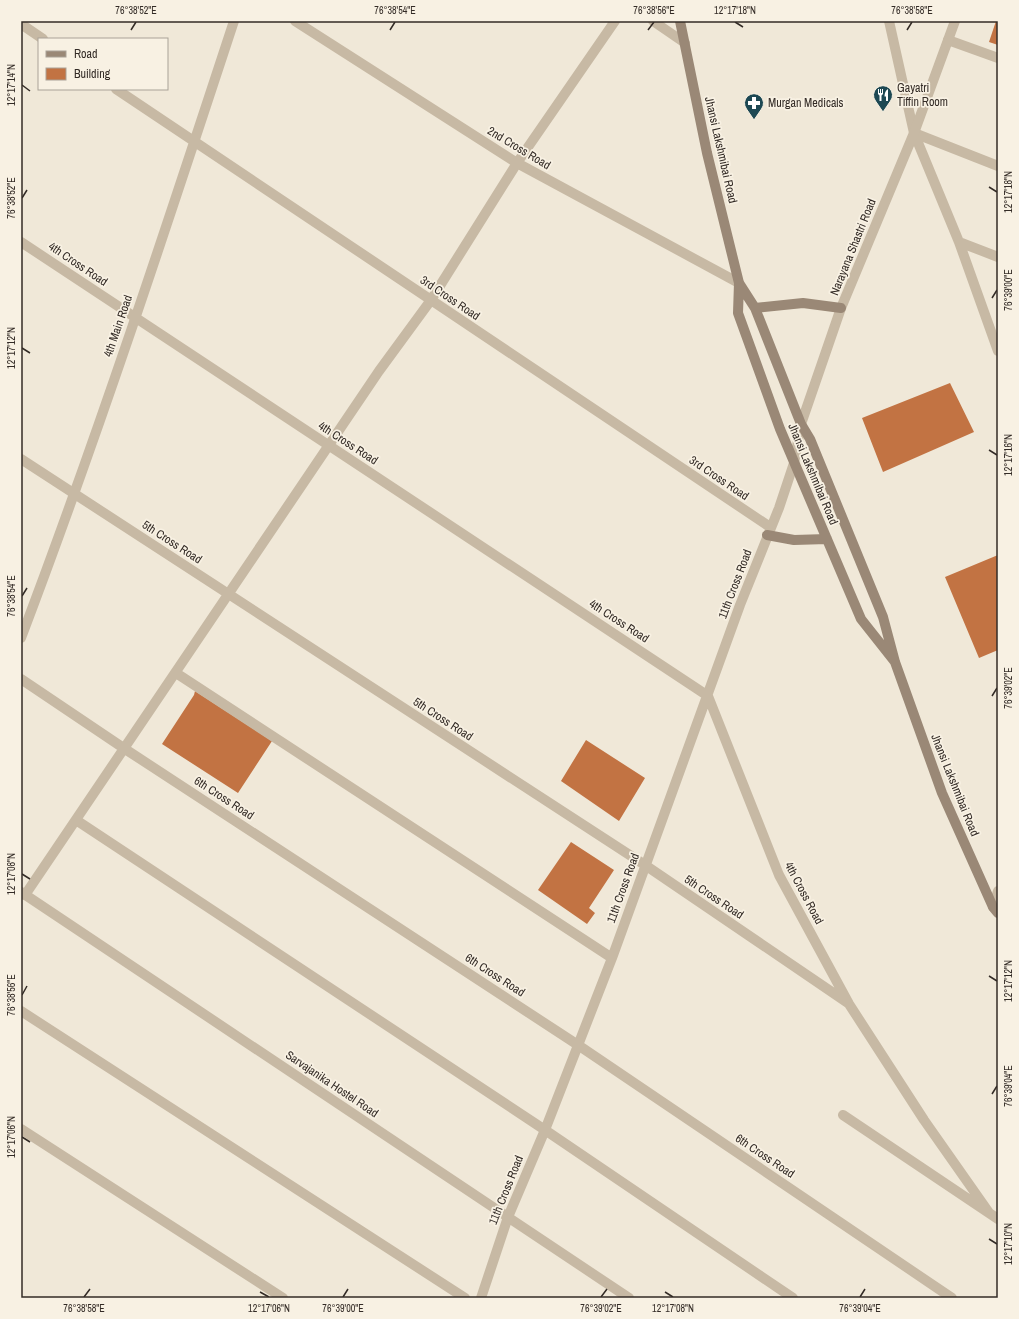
<svg xmlns="http://www.w3.org/2000/svg" width="1019" height="1319" font-family="'Archivo Narrow',sans-serif">
	<style>
		.building { fill: #c27343 }
		.lines { fill: none; stroke-linecap: round; stroke-linejoin: round }
		.minor { stroke: #c7b9a4; stroke-width: 10 }
		.tertiary { stroke: #c7b9a4; stroke-width: 10 }
		.secondary { stroke: #9a8876; stroke-width: 10 }
		.ticks { fill: none; stroke: #332b26; stroke-width: 1.5 }
		.labels { text-anchor: middle; dominant-baseline: central; stroke-width: 3.5; stroke-linejoin: round; paint-order: stroke }
		.poi-label { font-size: 12px; fill: #332b26; stroke: #f8f1e3; text-anchor: start }
		.street-label { font-size: 12px; fill: #332b26; stroke: #f8f1e3 }
		.neatline { fill: none; stroke: #332b26; stroke-width: 1.5 }
		.ticks-label { font-size: 10px; text-anchor: middle; fill: #332b26 }
	</style>
	<rect width="100%" height="100%" fill="#f0e8d8"/>
	<path class="building" d="M996 21H998V45L989 42Z
		M950 383 974 432 883 472 862 418Z
		M998 555V650L979 658 945 577Z
		M195 691 272 741 238 793 162 744 194 695Z
		M586 740 645 778 619 821 561 781Z
		M571 842 614 870 589 908 595 913 587 924 538 890Z"/>
	<g class="lines">
		<path class="minor" d="M295 21 517 163 739 283
			M653 21 685 43
			M889 21 914 133 959 242 998 351
			M21 24 43 39
			M948 40 998 58
			M116 89 770 527
			M914 133 998 166
			M21 242 708 696 779 875 849 1004 924 1120 990 1214
			M959 242 998 257
			M21 459 645 865 848 1003
			M21 638C98 435 166 228 234 21
			M176 673 612 958
			M21 679 125 749 578 1045 952 1298
			M76 820 545 1130 793 1298
			M21 892 629 1298
			M25 895 379 371 431 300 517 163 615 21
			M993 907 998 891
			M21 1011 465 1298
			M843 1115 998 1219
			M21 1129 283 1298
			M481 1298 508 1217 545 1130 612 958 740 605 779 508 794 463"/>
		<path class="tertiary" d="M794 463 801 424 841 308 914 133 955 21"/>
		<path class="secondary" d="M680 21 707 153 739 283 738 313 780 429 861 619 895 662
			M739 283 755 308 801 424 810 439 883 617 895 662 942 793 993 907 998 913
			M755 308 803 303 841 308
			M767 535 794 540 827 539"/>
	</g>
	<path class="ticks" d="M735 22 743 27M131 30 136 22M390 30 395 22M648 30 654 22M907 30 912 22M22 85 30 91M989 187 997 192M22 198 27 190M992 298 997 290M22 348 30 353M989 450 997 455M22 596 27 588M992 696 997 688M22 874 30 879M989 976 997 981M22 995 27 986M992 1094 997 1086M22 1137 30 1142M989 1239 997 1244M260 1292 269 1297M665 1292 673 1297M84 1297 90 1289M343 1297 348 1289M601 1297 607 1289M860 1297 865 1289"/>
	<defs>
		<g id="restaurant-pin" transform="scale(1)"><path d="M0 17L-7.5 6A9.5 9.5 0 1 1 7.5 6Z" fill="#1d4853" stroke="#f8f1e3"/><path d="M-5-6h1v4h1v-4h1v4h1v-4h1v5L-1.5 .5V6h-2V.5L-5-1ZM5-6V6H3V1.5H1.5Q1.5-4 5-6Z" fill="#fff"/></g>
		<g id="pharmacy-pin" transform="scale(1)"><path d="M0 17L-7.5 6A9.5 9.5 0 1 1 7.5 6Z" fill="#1d4853" stroke="#f8f1e3"/><path d="M-2-6h4v4h4v4h-4v4h-4v-4h-4v-4h4Z" fill="#fff"/></g>
	</defs>
	<g fill-rule="evenodd">
		<use href="#restaurant-pin" x="883" y="95"/>
		<use href="#pharmacy-pin" x="754" y="103"/>
	</g>
	<g class="labels">
		<g class="poi-label">
			<text x="897" y="88">Gayatri<tspan x="897" dy="14">Tiffin Room</tspan></text>
			<text x="768" y="103">Murgan Medicals</text>
		</g>
		<g class="street-label">
			<text transform="translate(519 148) rotate(31)">2nd Cross Road</text>
			<text transform="translate(721 150) rotate(77)">Jhansi Lakshmibai Road</text>
			<text transform="translate(853 247) rotate(-68)">Narayana Shastri Road</text>
			<text transform="translate(78 264) rotate(34)">4th Cross Road</text>
			<text transform="translate(450 298) rotate(34)">3rd Cross Road</text>
			<text transform="translate(118 326) rotate(-71)">4th Main Road</text>
			<text transform="translate(348 443) rotate(33)">4th Cross Road</text>
			<text transform="translate(813 474) rotate(67)">Jhansi Lakshmibai Road</text>
			<text transform="translate(719 478) rotate(34)">3rd Cross Road</text>
			<text transform="translate(172 542) rotate(33)">5th Cross Road</text>
			<text transform="translate(735 584) rotate(-69)">11th Cross Road</text>
			<text transform="translate(619 621) rotate(33)">4th Cross Road</text>
			<text transform="translate(443 719) rotate(33)">5th Cross Road</text>
			<text transform="translate(955 785) rotate(68)">Jhansi Lakshmibai Road</text>
			<text transform="translate(224 798) rotate(33)">6th Cross Road</text>
			<text transform="translate(623 888) rotate(-70)">11th Cross Road</text>
			<text transform="translate(804 893) rotate(62)">4th Cross Road</text>
			<text transform="translate(714 897) rotate(34)">5th Cross Road</text>
			<text transform="translate(495 975) rotate(33)">6th Cross Road</text>
			<text transform="translate(332 1084) rotate(34)">Sarvajanika Hostel Road</text>
			<text transform="translate(765 1156) rotate(34)">6th Cross Road</text>
			<text transform="translate(506 1190) rotate(-68)">11th Cross Road</text>
		</g>
	</g>
	<rect width="1019" height="1319" fill="none" stroke="#f8f1e3" stroke-width="44"/>
	<rect x="38" y="38" width="130" height="52" fill="#f8f1e3" stroke="#a9a297"/>
	<rect x="46" y="51" width="20" height="6" fill="#9a8876" stroke="#a9a297"/>
	<text x="74" y="58" font-size="12" fill="#332b26">Road</text>
	<rect x="46" y="68" width="20" height="12" fill="#c27343" stroke="#a9a297"/>
	<text x="74" y="78" font-size="12" fill="#332b26">Building</text>
	<rect x="22" y="22" width="975" height="1275" class="neatline"/>
	<g class="ticks-label">
		<text x="136" y="14">76°38'52"E</text>
		<text x="395" y="14">76°38'54"E</text>
		<text x="654" y="14">76°38'56"E</text>
		<text x="735" y="14">12°17'18"N</text>
		<text x="912" y="14">76°38'58"E</text>
		<text transform="translate(11 85) rotate(-90)" y="4">12°17'14"N</text>
		<text transform="translate(1008 192) rotate(-90)" y="4">12°17'18"N</text>
		<text transform="translate(11 198) rotate(-90)" y="4">76°38'52"E</text>
		<text transform="translate(1008 290) rotate(-90)" y="4">76°39'00"E</text>
		<text transform="translate(11 348) rotate(-90)" y="4">12°17'12"N</text>
		<text transform="translate(1008 455) rotate(-90)" y="4">12°17'16"N</text>
		<text transform="translate(11 596) rotate(-90)" y="4">76°38'54"E</text>
		<text transform="translate(1008 688) rotate(-90)" y="4">76°39'02"E</text>
		<text transform="translate(11 874) rotate(-90)" y="4">12°17'08"N</text>
		<text transform="translate(1008 981) rotate(-90)" y="4">12°17'12"N</text>
		<text transform="translate(11 995) rotate(-90)" y="4">76°38'56"E</text>
		<text transform="translate(1008 1086) rotate(-90)" y="4">76°39'04"E</text>
		<text transform="translate(11 1137) rotate(-90)" y="4">12°17'06"N</text>
		<text transform="translate(1008 1244) rotate(-90)" y="4">12°17'10"N</text>
		<text x="84" y="1312">76°38'58"E</text>
		<text x="269" y="1312">12°17'06"N</text>
		<text x="343" y="1312">76°39'00"E</text>
		<text x="601" y="1312">76°39'02"E</text>
		<text x="673" y="1312">12°17'08"N</text>
		<text x="860" y="1312">76°39'04"E</text>
	</g>
</svg>
